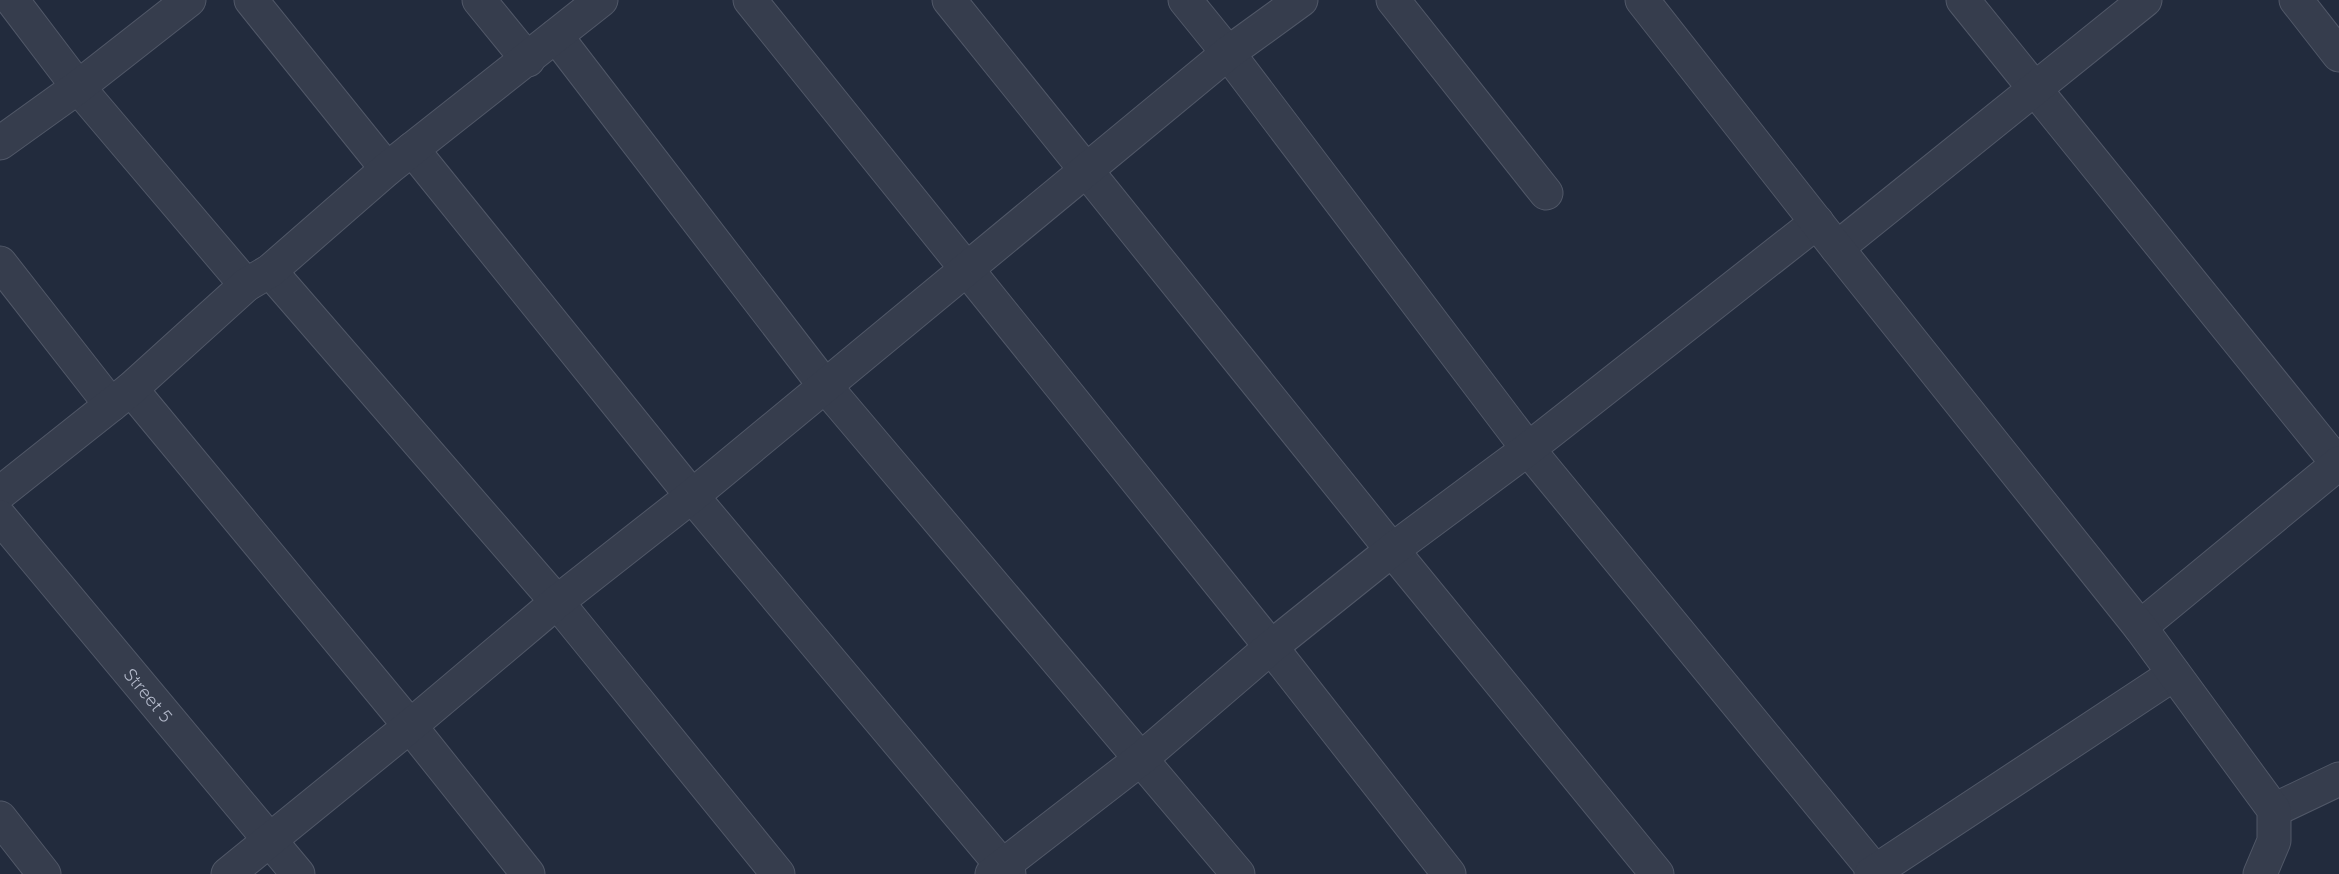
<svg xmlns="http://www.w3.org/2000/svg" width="2339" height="874" font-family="Quicksand,sans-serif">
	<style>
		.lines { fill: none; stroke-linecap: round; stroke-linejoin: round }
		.minor-casing { stroke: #515868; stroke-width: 35 }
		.tertiary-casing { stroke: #515868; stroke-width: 35 }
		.minor { stroke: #363d4d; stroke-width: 33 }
		.tertiary { stroke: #363d4d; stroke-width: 33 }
		.labels { text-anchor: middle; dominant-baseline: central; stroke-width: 4.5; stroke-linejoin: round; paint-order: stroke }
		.street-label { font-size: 18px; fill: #b2b8c9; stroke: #1b2232 }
	</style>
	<rect width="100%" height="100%" fill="#222b3d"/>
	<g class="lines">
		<g class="minor-casing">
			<g id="minor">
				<path d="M12 0 78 87 246 285"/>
				<path d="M251 0 387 169"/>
				<path d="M479 0 528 60"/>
				<path d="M750 0 1271 647 1449 874"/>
				<path d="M949 0 1392 550 1657 874"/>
				<path d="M1185 0 1228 53 1528 449 1875 871"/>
				<path d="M1393 0 1546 193"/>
				<path d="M1963 0 2338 464"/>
				<path d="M2296 0 2339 55"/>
				<path d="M556 36 825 386 1238 874"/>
				<path d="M0 143 78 87 189 0"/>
				<path d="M412 149 692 496 1009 874"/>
				<path d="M1837 248 2145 0"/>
				<path d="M0 263 111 405"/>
				<path d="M270 271 557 602 778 874"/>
				<path d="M131 389 410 726 528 874"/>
				<path d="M0 493 131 389 246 285 270 271 387 169 601 0"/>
				<path id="s1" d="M0 517 298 874"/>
				<path d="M2140 627 2339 463"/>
				<path d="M2274 810 2339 779"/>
				<path d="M0 818 44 874"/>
				<path d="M228 874 410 726 557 602 692 496 1228 53 1301 0"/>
				<path d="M992 874 1142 758 1271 647 1392 550 1528 449 1817 222"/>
				<path d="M1871 874 2174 674"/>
			</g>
		</g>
		<g class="tertiary-casing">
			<path id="tertiary" d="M1642 0 1837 248 2140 627 2274 810V841L2260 874"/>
		</g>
		<use href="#minor" class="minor"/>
		<use href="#tertiary" class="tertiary"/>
	</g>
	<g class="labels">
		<g class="street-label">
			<text stroke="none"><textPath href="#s1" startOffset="232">Street 5</textPath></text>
		</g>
	</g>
</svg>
